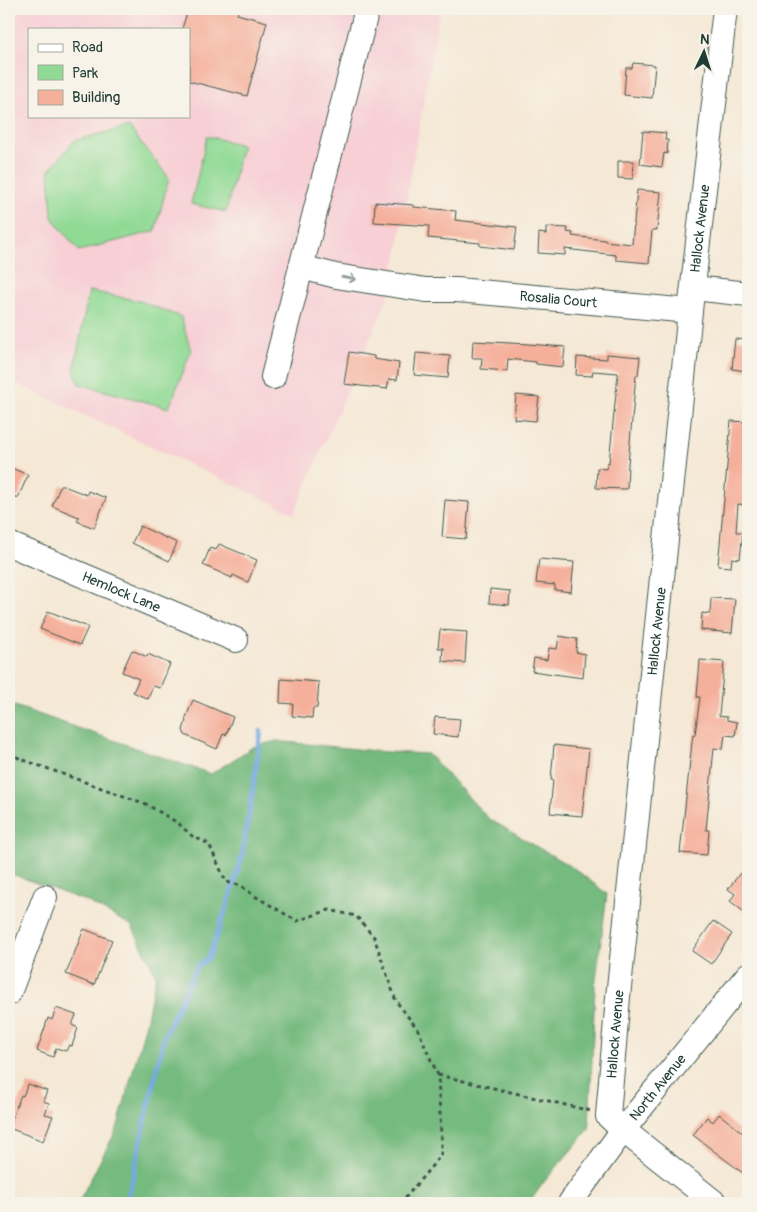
<svg xmlns="http://www.w3.org/2000/svg" width="757" height="1212" font-family="Pangolin,sans-serif">
	<style>
		.built { fill: #f7cfd5; fill-rule: evenodd }
		.green { fill: #91da95; stroke: #588c64 }
		.forest { fill: #74ba7e; stroke: #4a7c59 }
		.lines { fill: none; stroke-linecap: round; stroke-linejoin: round }
		.stream { stroke: #74a9e1; stroke-width: 5 }
		.building { fill: #f5b09b }
		.minor-casing { stroke: #3f574c; stroke-width: 26 }
		.path { stroke: #3f574c; stroke-width: 3; stroke-dasharray: 4 4; stroke-linecap: butt }
		.minor { stroke: #fff; stroke-width: 24 }
		.oneway { stroke: #8f9e9a }
		.labels { text-anchor: middle; dominant-baseline: central; stroke-width: 5; stroke-linejoin: round; paint-order: stroke }
		.street-label { font-size: 14px; fill: #1f3d34; stroke: #f7f3e8 }
	</style>
	<rect width="100%" height="100%" fill="#f7f3e8"/>
	<filter id="ink" filterUnits="userSpaceOnUse"><feTurbulence type="fractalNoise" baseFrequency=".02" numOctaves="2"/><feDisplacementMap in="SourceGraphic" scale="10" xChannelSelector="R" yChannelSelector="G"/><feConvolveMatrix kernelMatrix="1 2 1 2 8 2 1 2 1" color-interpolation-filters="sRGB"/></filter>
	<filter id="wash" filterUnits="userSpaceOnUse"><feTurbulence type="fractalNoise" baseFrequency=".0096" numOctaves="4" result="noise"/><feDisplacementMap in="SourceGraphic" scale="20" xChannelSelector="R" yChannelSelector="G"/><feGaussianBlur stdDeviation="1.12" result="paint"/><feColorMatrix in="noise" values="0 0 0 0 0 0 0 0 0 0 0 0 0 0 0 0 0 1.4 0 .05"/><feComposite in="paint" operator="in"/></filter>
	<g filter="url(#wash)">
		<rect width="100%" height="100%" fill="#f5e8d5"/>
		<path class="built" d="M9 9H440L390 293 294 513 9 380ZM29 29H189V116H29Z"/>
		<path class="green" d="M129 127 169 178 155 231 79 251 52 218 49 170 75 140Z
			M207 136 242 145 226 212 191 204Z
			M89 291 140 301 181 317 191 351 169 408 79 384 74 370Z"/>
		<path class="forest" d="M9 704 211 774 253 747 276 741 386 752 428 754 489 819 575 869 607 894 595 987 589 1129 544 1182 529 1203H78L117 1129 146 1023 156 975 132 926 88 902 9 873Z"/>
		<g class="lines">
			<path class="stream" d="M127 1203 164 1037 196 968 209 957 229 900 242 856 252 795 261 731"/>
		</g>
		<g id="blocks">
			<path class="building" d="M188 9H239L237 14 267 22 247 96 189 81V29H182Z
				M633 63 655 65 652 98 624 95 626 68H632Z
				M643 131 666 133 665 140H668L667 154 664 153 662 167 640 164Z
				M618 161H634L633 179 618 178Z
				M637 190 661 192 657 230H652L649 263 616 260V255L565 249V255L538 253 539 233 546 234V227L568 228 567 232 573 233 572 236 605 240V241L632 244Z
				M375 202 414 205V207L456 211 455 220 517 227 514 250 480 246V243L428 238 429 226 374 222Z
				M735 339 748 340 747 371 732 369Z
				M473 341 528 344 565 347 563 367 536 364V362L508 359 507 371 481 369 482 358H472Z
				M349 352 374 356V359L399 363 397 380 389 379 387 389 344 384Z
				M416 353 450 356 448 378 414 375Z
				M607 354 640 357 638 375H636L628 464 627 489 596 488 597 468 606 469 607 463H609L618 373 593 371 592 376 576 375 577 357 607 359Z
				M516 395 539 397 536 421 514 419Z
				M731 421 748 422V481L746 505 738 504 736 532H743L740 559 732 558 731 567 718 566Z
				M9 467 28 475 18 498 9 494Z
				M61 485 87 495 88 491 106 498 94 528 77 521 79 517 52 506Z
				M445 500 469 502 466 539 442 537Z
				M140 526 177 543 169 561 132 543Z
				M219 544 257 560 248 582 233 575 232 578 203 565 210 548 216 550Z
				M539 559 574 562 571 592 555 590V585L536 583Z
				M490 589 510 591 509 605 489 603Z
				M711 598 735 599 732 633 701 630 702 613 710 614Z
				M48 611 88 627 80 645 40 629Z
				M440 630 467 632 465 663 442 661 443 648H438Z
				M559 636 577 639 576 652 585 654 583 678 532 671 534 658 547 660 549 648 557 649Z
				M132 650 147 657 148 654 170 664 160 688 153 686 148 699 133 692 139 679 122 672Z
				M700 660 724 662 719 716 727 717V720L737 722 735 736 725 735 723 749 714 748 706 830H709L707 855 680 853 692 742 693 734 695 735 700 697H697Z
				M281 679 319 682 317 708H313L312 718 292 716 293 704 280 703Z
				M193 700 233 717 226 735 223 734 217 749 185 735 183 730 186 721 185 720Z
				M435 717 460 719 458 737 433 734Z
				M554 745 589 749 582 816 550 813 553 780H551Z
				M741 872 748 878V915L730 901 735 894 728 889Z
				M713 921 732 934 711 964 692 951Z
				M84 929 112 940 94 985 66 974Z
				M56 1008 76 1015 72 1025 78 1028 72 1046 69 1045 66 1051 56 1048 53 1057 37 1051 48 1018 52 1020Z
				M28 1084 47 1091 43 1101 49 1103 45 1114 53 1116 43 1141 9 1128V1126L21 1095 23 1096Z
				M719 1114 748 1137V1177L693 1135 707 1117 713 1122Z"/>
		</g>
	</g>
	<g filter="url(#ink)">
		<use href="#blocks" fill-opacity="0" stroke="#3f574c" stroke-width="1"/>
		<g class="lines">
			<g class="minor-casing">
				<g id="minor">
					<path id="s1" d="M301 267 336 276 426 290H457L690 311"/>
					<path d="M694 288 748 294"/>
					<path d="M273 377 367 9"/>
					<path id="s2" d="M9 544 236 640"/>
					<path d="M9 993 45 897"/>
					<path id="s3" d="M570 1203 623 1130 748 975"/>
					<path id="s4" d="M715 1203 623 1130 608 1116 618 997 690 311 725 9"/>
				</g>
			</g>
			<path class="path" d="M9 753 21 759 146 804 178 823 192 836 209 844 226 882 240 885 253 895 297 921 329 910 356 916 374 937 396 1001 419 1031 426 1049 438 1075 441 1135V1155L401 1203
				M438 1075 591 1111"/>
			<use href="#minor" class="minor"/>
		</g>
		<defs><path id="oneway-shaft" d="M-6 0H5M1.5-3L5.5 0L1.5 3" fill="none" stroke-width="1.6" stroke-linecap="round" stroke-linejoin="round" transform="scale(1.25)"/></defs>
		<use class="oneway" href="#oneway-shaft" transform="translate(349 278) rotate(9)"/>
	</g>
	<g class="labels">
		<g class="street-label">
			<text stroke="none"><textPath href="#s4" startOffset="1030">Hallock Avenue</textPath></text>
			<text stroke="none"><textPath href="#s1" startOffset="260">Rosalia Court</textPath></text>
			<text stroke="none"><textPath href="#s2" startOffset="122">Hemlock Lane</textPath></text>
			<text stroke="none"><textPath href="#s4" startOffset="625">Hallock Avenue</textPath></text>
			<text stroke="none"><textPath href="#s4" startOffset="220">Hallock Avenue</textPath></text>
			<text stroke="none"><textPath href="#s3" startOffset="145">North Avenue</textPath></text>
		</g>
	</g>
	<rect width="757" height="1212" fill="none" stroke="#f7f3e8" stroke-width="30"/>
	<rect x="28" y="28" width="162" height="90" fill="#f7f3e8" stroke="#a1aaa0"/>
	<rect x="38" y="44" width="25" height="8" fill="#ffffff" stroke="#a1aaa0"/>
	<text x="72" y="52" font-size="15" fill="#1f3d34">Road</text>
	<rect x="38" y="65" width="25" height="15" fill="#91da95" stroke="#a1aaa0"/>
	<text x="72" y="78" font-size="15" fill="#1f3d34">Park</text>
	<rect x="38" y="90" width="25" height="15" fill="#f5b09b" stroke="#a1aaa0"/>
	<text x="72" y="102" font-size="15" fill="#1f3d34">Building</text>
	<g transform="translate(704 52) rotate(4)" stroke="#f7f3e8" stroke-width="4" paint-order="stroke">
	<path d="M0-4L9 19L0 12L-9 19Z" fill="#1f3d34"/>
	<text y="-8" font-size="14" font-weight="bold" text-anchor="middle" fill="#1f3d34">N</text>
	</g>
</svg>
